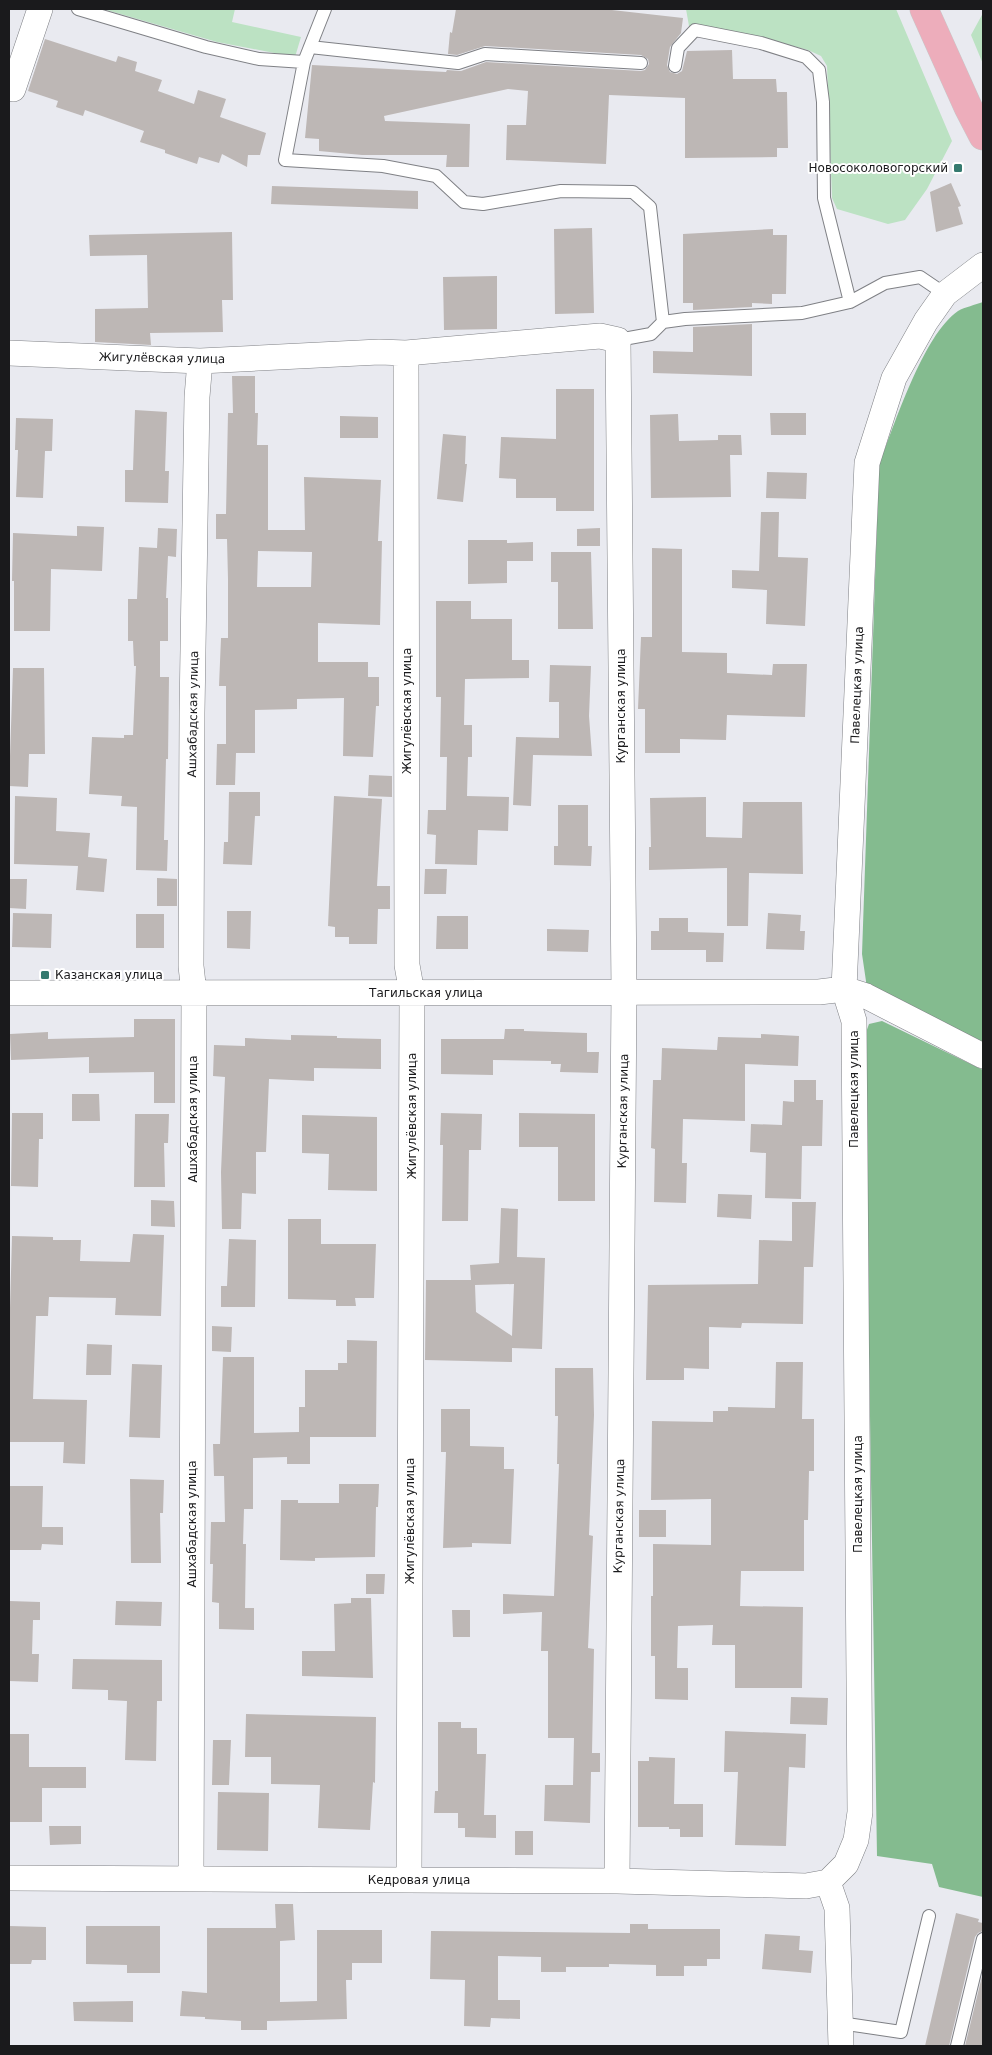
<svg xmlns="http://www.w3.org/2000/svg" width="992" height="2055" font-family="'DejaVu Sans',sans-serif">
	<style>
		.green { fill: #bce2c3 }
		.forest { fill: #84bb8f }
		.building { fill: #bdb7b5; fill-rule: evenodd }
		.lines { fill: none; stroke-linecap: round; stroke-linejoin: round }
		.service-casing { stroke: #7f8085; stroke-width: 14 }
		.minor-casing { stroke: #7f8085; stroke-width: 26 }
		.primary-casing { stroke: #c8c8c9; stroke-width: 29 }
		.service { stroke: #fff; stroke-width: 12 }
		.minor { stroke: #fff; stroke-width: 25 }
		.primary { stroke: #edadbb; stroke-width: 28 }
		.poi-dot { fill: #357a6f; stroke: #fff; stroke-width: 2 }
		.labels { text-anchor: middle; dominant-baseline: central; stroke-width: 4; stroke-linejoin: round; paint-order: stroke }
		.poi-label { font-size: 12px; fill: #1a1a1c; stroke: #fff; text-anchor: end }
		.street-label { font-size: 12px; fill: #1a1a1c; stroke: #fff }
	</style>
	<rect width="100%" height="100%" fill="#e9eaf0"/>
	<path class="green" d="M103 9H235L232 22 301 37 295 57 217 42Z
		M686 9H896L952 141 927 189 905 220 888 224 837 209 832 198 827 66 821 56 808 50 763 38 689 26Z
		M983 13V64L971 35Z"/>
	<path class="forest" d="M983 302V1047L867 988 862 954 879 465C894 426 923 335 958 311 965 307 975 305 983 302Z
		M882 1021 983 1070V1897L939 1887 932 1864 877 1856 864 1038 869 1024Z"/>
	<path class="building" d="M456 9H603L683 18 681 33 670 47 667 65 670 72 677 74 682 71 687 51 732 50 733 79H776L777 92H787L788 148H777V157L685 158V98L609 95 606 164 506 160 507 125H526L528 91 508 89 384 116 385 121 470 124 469 167H446L447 155H362L319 151V139L305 138 312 65 446 72 447 70 461 71 486 62 641 71 645 70 649 64 648 59 641 55 485 46 457 55 448 54 450 32 452 33Z
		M45 39 116 62 118 56 137 62 135 71 162 80 158 91 194 104 198 90 226 99 220 117 266 133 260 155H248L247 167 222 154 219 163 199 157 197 164 165 153V150L140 142 144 131 85 110 83 116 56 107 58 101 28 91Z
		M951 183 961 206 958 207 963 224 936 232 930 192Z
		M272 186 418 191V209L271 204Z
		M592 228 594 313 555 314 554 229Z
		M773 229V235H787L786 294H772V304L752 303V307L693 310V303H683V234Z
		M232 232 233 300H222L223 332 150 333 151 345 95 342V309L148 308 147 255 90 256 89 235Z
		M497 276V329L444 330 443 277Z
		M752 324V376L653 373V351L693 352V327Z
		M232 376H255V413H258L257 445H268V530H305L304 477 381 480 378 541H382L380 625 318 623V662H368V677H379V706H376L373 757 343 756 344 698 297 699V709L255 710V753H236L235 785H216L217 744H226V686H219L221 638H228V579L227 539H216V514H226L228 413H233ZM258 551 312 552 311 587H257Z
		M556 389H594V511H556V498H516V479L499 478 501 437 556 439Z
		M135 410 167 412 165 471H169L168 503 125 502V470H133Z
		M770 413H806V435H771Z
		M678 414 679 441 718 440V435H741L742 455H730L731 497 651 498 650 415Z
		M340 416 378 417V438H340Z
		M16 418 53 419 52 451H45L43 498 16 497 18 450H15Z
		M443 434 466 436 465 464H467L463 502 437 499Z
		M767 472 807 473 806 499 766 498Z
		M761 512H779L778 557 808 558 805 626 766 624 767 590 732 588V570L759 571Z
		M77 526 104 527 102 571 51 569 50 631H14V581H12L13 533 77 536Z
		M158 528 177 529 176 557 168 556 166 598H168V641H160V677H169L168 759H166L164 840H168L167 871 136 870 137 807 121 806 122 796 89 794 92 737 124 738V735H133L136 666H134L133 641H128V599H137L139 547 157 548Z
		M600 528V546H577V529Z
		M468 540H507V543L533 542V561H507V583L468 584Z
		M652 548 682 549V652L727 653V673L772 675 773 664H807L805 717 727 715 726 740 680 739V753H645V709H638L641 637H652Z
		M551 552H591L593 629H558V582H551Z
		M436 601H471V619H512V660H529V678L465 679 464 725H472V757H468L467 796 509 797 508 831 478 830 477 865 435 864 436 835 427 834 428 810H446L447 757H440L441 697H436Z
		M550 665 591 666 589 716 592 756 533 755 531 806 513 805 516 737 559 738V702H549Z
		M13 668H44L45 754H29L28 787 9 786Z
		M369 775 392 776V797L368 796Z
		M229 792H260V816H255L252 865 223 864 224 842H228Z
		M15 796 57 798 56 831 90 833 88 857 107 859 104 892 76 890 78 866 14 864Z
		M334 796 382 799 377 886H390V909H378L377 944H349V937H335V927L328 926Z
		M706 797V837L742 838 743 802H802L803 874 749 873 748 926H727V868L649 870V847H651L650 798Z
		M558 805H588V846H592L591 866 554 865V846H558Z
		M425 869H447L446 894H424Z
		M157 878 177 879V906H157Z
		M9 879H27L26 909 9 908Z
		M227 911H251L250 949 227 948Z
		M13 913 52 914 51 948 12 947Z
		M768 913 801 915 800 931H805L804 950 766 949Z
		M136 914H164V948H136Z
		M437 916H468V949H436Z
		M659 918H688V932L724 933 723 962H706V950H651V931H659Z
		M547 929 589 930 588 952 547 951Z
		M134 1019H175V1103H154V1072L89 1073V1057L11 1060 10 1034 48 1032V1039L134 1037Z
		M505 1029H524V1031L587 1033V1052H599L598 1073 560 1072 561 1064H551V1061L493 1060V1075L441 1074V1039H504Z
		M761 1034 799 1036 798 1066 745 1064V1121L683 1119 682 1163H687L686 1203 654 1202 655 1149 651 1148 653 1080H661L662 1048 717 1050 718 1037 761 1038Z
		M291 1035 337 1036V1038L381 1039V1069L314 1068V1081L269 1079 266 1152H256V1194L242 1193 241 1229H222L221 1172 225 1077 213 1076 214 1045 245 1046V1038L291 1040Z
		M794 1080H816V1100H823L822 1146H802L801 1199 765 1198 766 1153 750 1152 751 1124 782 1125 783 1101 794 1102Z
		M72 1094H99L100 1121H72Z
		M12 1113H43V1139H39L38 1187 11 1186Z
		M441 1113 482 1114 481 1150H469L468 1221H442L443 1145H440Z
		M519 1113 595 1114V1201H558V1147H519Z
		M135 1114H169L168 1143H164L165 1187H134Z
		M302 1115 377 1117V1191L328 1190 329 1154 302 1153Z
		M718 1194 752 1195 751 1219 717 1217Z
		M151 1200 174 1201 175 1227 151 1226Z
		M792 1202H816L813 1267H804L803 1324 742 1323 741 1328 709 1327V1369L684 1368V1380H646L648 1285 758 1284 759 1240 792 1241Z
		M501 1208 518 1209 517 1257 545 1258 542 1349 512 1348V1362L425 1360 426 1280H471L470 1265 499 1263ZM514 1284 512 1336 476 1312 475 1285Z
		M288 1219H321V1244H376L374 1298H355L356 1306H336V1300L288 1299Z
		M133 1234 164 1235 161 1316 115 1315 116 1298 49 1297 48 1316H36L33 1399 87 1400 85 1464 63 1463 64 1442H9L10 1370H9V1344L12 1236 53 1237V1240H81L80 1261 130 1262Z
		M229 1239 256 1240 255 1307H221V1286H227Z
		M212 1326 232 1327 231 1352 212 1351Z
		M347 1340 377 1341 376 1437H310V1464H287V1457L253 1458V1509H244L243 1544H246L245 1608H254V1630L219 1629V1603L212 1602 213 1564H210L211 1522H225L224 1476H214L213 1444H220L223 1357H254V1433L299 1432V1407H305V1370H338V1363H347Z
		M87 1344 112 1345 111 1375H86Z
		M776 1362H803L802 1419H814V1471H809L808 1520H804V1571H741L740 1606 803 1607 802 1688H735V1645H712L713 1625 678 1626 677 1668H688V1700L655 1699V1656H651V1596H653V1544L711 1545V1499L651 1500 652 1421 713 1422V1411H728V1407L775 1408Z
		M132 1364 162 1365 160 1438 129 1437Z
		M555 1368H593L594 1415 589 1535 593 1536 588 1648 594 1649 592 1753H600V1772H591L590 1823 544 1821 545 1785H573L574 1738H548V1651H541L542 1612 503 1614V1594L554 1596 559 1464H557L558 1416H555Z
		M441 1409H470V1446L504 1447V1469H514L511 1544 472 1543V1547L443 1548 446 1452H441Z
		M130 1479 164 1480 163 1513H160L161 1563H131Z
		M339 1484H379L378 1507H376L375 1557 315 1558V1561L280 1560 281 1500H298V1503H339Z
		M9 1486H43L42 1527H63V1545L42 1544 41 1550H9Z
		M639 1510H666V1537H639Z
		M366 1574H385L384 1594H366Z
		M351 1598H371L373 1678 302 1676V1651H335L334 1604 351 1603Z
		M9 1601 40 1602V1620H33L32 1654H39L38 1682 9 1681 10 1635H9Z
		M116 1601 162 1602 161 1626 115 1625Z
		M452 1610H470V1637H453Z
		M73 1659 162 1660V1701H157L156 1761 125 1760 127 1701 108 1700V1690L72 1689Z
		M791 1697 828 1698 827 1725 790 1724Z
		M246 1714 376 1717 375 1783 373 1782 370 1830 318 1828 320 1785 271 1784V1757H245Z
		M438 1722H461V1728H477V1754H486L484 1815H496V1838L465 1837V1828H458V1813H434L435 1791H438Z
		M725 1731 806 1734 805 1768 789 1767 786 1846 735 1845 738 1772H724Z
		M9 1734H29V1767H86V1788H42V1822H9Z
		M213 1740H231L229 1785H212Z
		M649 1757 675 1758 674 1804H703V1837H680V1829H669V1827H638V1761H649Z
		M218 1792 269 1793 268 1851 217 1850Z
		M49 1826H81V1844L50 1845Z
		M515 1831H533V1855H515Z
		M275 1904H293L295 1940 280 1941V2002L317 2001V1930H382V1963H352V1980H346L347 2019 267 2021V2030H241V2021L205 2019V2017L180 2016 182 1991 207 1993V1928H276Z
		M956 1913 979 1919 978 1922 983 1923V1931L978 1933 975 1937 949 2046H925Z
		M630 1924H648V1929H720V1959H707V1966H684V1976H656V1965L609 1964V1967H566V1972H541V1957L498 1956V2000H520V2019L491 2018 490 2027 464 2026 465 1980 430 1979 431 1931 630 1933Z
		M9 1926 46 1927V1960H32L31 1964H9Z
		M86 1926H160V1973H127V1965L86 1964Z
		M765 1934 800 1936 799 1950 813 1951 811 1973 762 1969Z
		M983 1972V2046H965Z
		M133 2001V2022L74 2021 73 2002Z"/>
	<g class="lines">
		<g class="service-casing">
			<path id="service" d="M78 9 206 47 259 59 304 62
				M325 9 304 62 285 160 383 166 436 176 464 202 483 204 561 191 633 192 650 207 663 322
				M310 47 458 63 485 54 641 63
				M675 66 678 48 695 30 761 43 806 57 819 70 823 102 824 198 850 302
				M618 340 651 334 663 322 685 319 802 313 850 302 885 283 920 277 945 294
				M840 2023 901 2032 929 1916
				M957 2046 983 1939"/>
		</g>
		<g class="minor-casing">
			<path id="minor" d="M13 89 40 9
				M9 353 200 361 379 352 406 353 600 336 618 340 624 992 617 1881
				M406 353 407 965 412 993 409 1879
				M9 993 819 992 844 989 866 996 983 1056
				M9 1878 617 1881 806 1886 828 1882
				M191 1878 194 993 191 966 192 713 197 397 200 361
				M828 1882 846 1864 856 1840 860 1812 854 1021 844 989 867 463 894 378 926 321 945 294 983 265
				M828 1882 837 1908 841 2046"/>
		</g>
		<g class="primary-casing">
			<path id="primary" d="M924 9 968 107 983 136"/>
		</g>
		<use href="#service" class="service"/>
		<use href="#minor" class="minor"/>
		<use href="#primary" class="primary"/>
	</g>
	<g class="poi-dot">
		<rect x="953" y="163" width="10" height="10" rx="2.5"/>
		<rect x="40" y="970" width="10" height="10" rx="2.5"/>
	</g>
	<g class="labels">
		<g class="poi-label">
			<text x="948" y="168">Новосоколовогорский</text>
			<text x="55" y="975" text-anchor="start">Казанская улица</text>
		</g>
		<g class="street-label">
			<text transform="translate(162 358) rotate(1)">Жигулёвская улица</text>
			<text transform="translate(857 685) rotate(-88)">Павелецкая улица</text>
			<text transform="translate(621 706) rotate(-90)">Курганская улица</text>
			<text transform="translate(407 711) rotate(-90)">Жигулёвская улица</text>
			<text transform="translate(193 714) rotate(-89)">Ашхабадская улица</text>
			<text x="426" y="993">Тагильская улица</text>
			<text transform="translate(854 1089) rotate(-90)">Павелецкая улица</text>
			<text transform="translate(623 1111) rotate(-89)">Курганская улица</text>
			<text transform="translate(412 1116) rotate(-90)">Жигулёвская улица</text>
			<text transform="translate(193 1119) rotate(-90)">Ашхабадская улица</text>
			<text transform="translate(858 1494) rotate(-90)">Павелецкая улица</text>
			<text transform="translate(619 1516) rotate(-89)">Курганская улица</text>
			<text transform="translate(410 1521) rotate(-90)">Жигулёвская улица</text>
			<text transform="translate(192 1524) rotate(-90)">Ашхабадская улица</text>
			<text x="419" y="1880">Кедровая улица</text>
		</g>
	</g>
	<rect width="992" height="2055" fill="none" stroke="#1a1a1c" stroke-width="20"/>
</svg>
